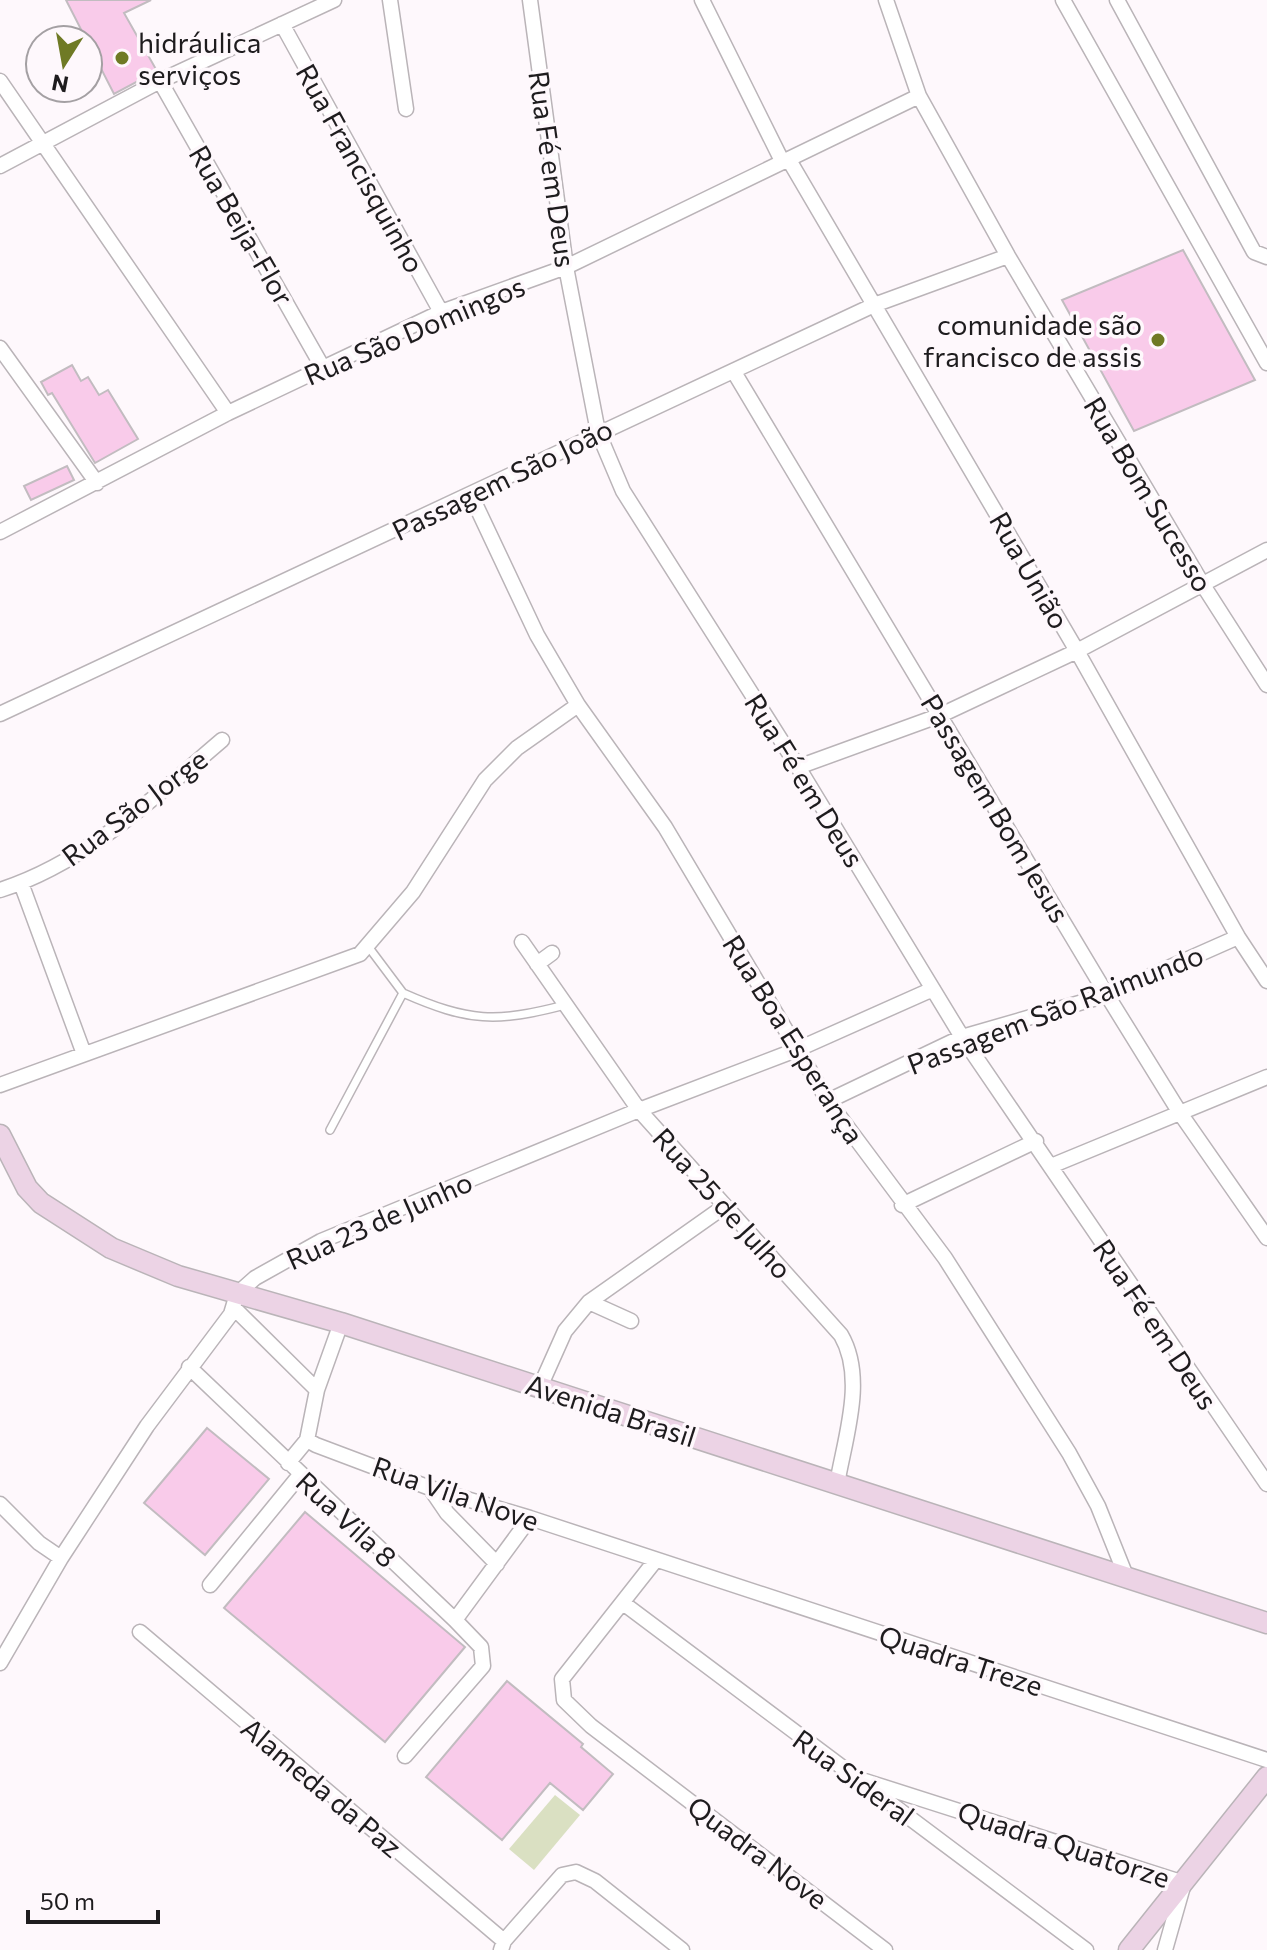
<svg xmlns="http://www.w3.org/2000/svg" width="1267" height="1950" font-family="Commissioner,sans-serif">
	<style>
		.green { fill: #dae0c2 }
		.building { fill: #f9cbea; stroke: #c2bcc0; stroke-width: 2 }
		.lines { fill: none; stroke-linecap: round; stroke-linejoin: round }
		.service-casing { stroke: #bab4b8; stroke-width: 10 }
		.minor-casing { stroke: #bab4b8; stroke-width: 17 }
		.secondary-casing { stroke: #bab4b8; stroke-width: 23 }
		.service { stroke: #fff; stroke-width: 7 }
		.minor { stroke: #fff; stroke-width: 14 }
		.secondary { stroke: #ecd3e5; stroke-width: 20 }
		.poi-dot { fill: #6f7a25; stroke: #fef8fc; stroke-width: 3 }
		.labels { text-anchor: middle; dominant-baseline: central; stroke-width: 7; stroke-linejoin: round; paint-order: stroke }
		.poi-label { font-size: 28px; fill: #1e1c1e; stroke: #fef8fc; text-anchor: start }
		.street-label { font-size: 28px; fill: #1e1c1e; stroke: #fef8fc }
	</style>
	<rect width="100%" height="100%" fill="#fef8fc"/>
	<path class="green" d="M555 1795 580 1815 534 1870 509 1849Z"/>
	<path class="building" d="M66 0H151L124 13 157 71 114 94Z
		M1183 250 1255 380 1134 431 1062 300Z
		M72 365 81 381 88 377 99 395 108 390 138 439 95 463 52 393 48 395 41 382Z
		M67 466 74 480 31 500 24 486Z
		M207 1428 269 1479 205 1555 144 1503Z
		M305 1512 465 1647 385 1742 224 1608Z
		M507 1681 583 1744 581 1747 613 1774 583 1810 550 1783 502 1840 426 1777Z"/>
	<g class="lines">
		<g class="service-casing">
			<path id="service" d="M403 993C469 1022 496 1023 565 1005
				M330 1130 403 993 367 945"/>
		</g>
		<g class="minor-casing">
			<path id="minor" d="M390 0 406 109
				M530 0 566 267 598 432 623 491 798 767 962 1037 1267 1484
				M702 0 782 161
				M886 0 919 96 1008 256 1203 585 1267 685
				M1063 0 1267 363
				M1117 0 1254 252 1267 257
				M282 24 441 312
				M0 81 228 413
				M160 81 323 368
				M789 160 1077 651 1238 937 1267 981
				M0 166 160 81 334 0
				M0 348 97 483
				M734 372 1107 995 1180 1113 1267 1238
				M471 495 537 635 578 705 665 827 828 1101 945 1258 1069 1453 1098 1506 1126 1576
				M0 532 228 413 441 312 566 267 919 96
				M0 714 874 305 1008 256
				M798 767 941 715 1077 651 1267 550
				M21 883 84 1054
				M0 890C85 863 155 797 222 740
				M522 942 639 1110 841 1335C866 1378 845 1437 837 1484
				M537 964 552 953
				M0 1085 360 954 413 892 485 780 517 748 578 705
				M828 1101 962 1037 1107 995 1238 937
				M1051 1166 1267 1077
				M902 1205 1036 1141
				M589 1302 631 1321
				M234 1308 317 1390 307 1440 316 1445 430 1488 530 1518 1267 1760
				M189 1367 455 1620 530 1518
				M540 1387 565 1331 589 1302 725 1206
				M317 1390 341 1323
				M288 1463 307 1440
				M430 1488 447 1513 497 1564
				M0 1504 39 1543 61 1558
				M655 1561 562 1679 564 1700 591 1726 885 1950
				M210 1585 300 1475
				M623 1603 1086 1950
				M140 1632 504 1941
				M0 1663 61 1558 147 1426 231 1314 237 1294 255 1278 321 1241 639 1110 796 1050 933 989
				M405 1756 483 1666 481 1647 455 1620
				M865 1781 1184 1883 1165 1950
				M501 1950 504 1941 562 1875 576 1872 595 1881 682 1950"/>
		</g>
		<g class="secondary-casing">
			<path id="secondary" d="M0 1135 27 1188 41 1203 111 1248 178 1276 341 1323 1267 1623
				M1129 1950 1267 1777"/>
		</g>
		<use href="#service" class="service"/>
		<use href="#minor" class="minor"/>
		<use href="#secondary" class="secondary"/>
	</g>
	<g class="poi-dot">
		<circle cx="122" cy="58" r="8"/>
		<circle cx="1158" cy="340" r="8"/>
	</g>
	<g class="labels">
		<g class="poi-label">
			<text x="138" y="42">hidráulica<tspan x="138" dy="32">serviços</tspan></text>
			<text x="1142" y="324" text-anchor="end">comunidade são<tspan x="1142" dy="32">francisco de assis</tspan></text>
		</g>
		<g class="street-label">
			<text transform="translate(361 168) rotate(61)">Rua Francisquinho</text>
			<text transform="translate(553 169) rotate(82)">Rua Fé em Deus</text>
			<text transform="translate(242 225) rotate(60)">Rua Beija-Flor</text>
			<text transform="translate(414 330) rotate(-23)">Rua São Domingos</text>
			<text transform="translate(502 479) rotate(-26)">Passagem São João</text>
			<text transform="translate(1149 494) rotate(59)">Rua Bom Sucesso</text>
			<text transform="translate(1030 570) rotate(60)">Rua União</text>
			<text transform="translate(805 780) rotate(58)">Rua Fé em Deus</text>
			<text transform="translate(134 807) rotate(-37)">Rua São Jorge</text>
			<text transform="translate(996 808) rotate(59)">Passagem Bom Jesus</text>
			<text transform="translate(1055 1009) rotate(-21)">Passagem São Raimundo</text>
			<text transform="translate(794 1039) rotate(58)">Rua Boa Esperança</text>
			<text transform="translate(723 1203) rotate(48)">Rua 25 de Julho</text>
			<text transform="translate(379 1220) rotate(-24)">Rua 23 de Junho</text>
			<text transform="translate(1156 1324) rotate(56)">Rua Fé em Deus</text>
			<text transform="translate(611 1410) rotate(18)">Avenida Brasil</text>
			<text transform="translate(456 1493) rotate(19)">Rua Vila Nove</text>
			<text transform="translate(347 1519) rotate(43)">Rua Vila 8</text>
			<text transform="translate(961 1660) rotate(18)">Quadra Treze</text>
			<text transform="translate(854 1777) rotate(36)">Rua Sideral</text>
			<text transform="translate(322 1787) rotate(40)">Alameda da Paz</text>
			<text transform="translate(1064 1844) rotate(18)">Quadra Quatorze</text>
			<text transform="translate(758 1852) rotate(37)">Quadra Nove</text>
		</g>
	</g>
	<g transform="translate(64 64) rotate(191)"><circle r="38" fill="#fef8fc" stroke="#a4a0a3" stroke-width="2"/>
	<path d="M0-6L14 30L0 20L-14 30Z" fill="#6f7a25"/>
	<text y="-12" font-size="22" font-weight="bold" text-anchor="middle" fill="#1e1c1e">N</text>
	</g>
	<path d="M28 1910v12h130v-12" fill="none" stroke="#1e1c1e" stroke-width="4"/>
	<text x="40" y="1910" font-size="24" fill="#1e1c1e" stroke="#fef8fc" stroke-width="6" paint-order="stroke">50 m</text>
</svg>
